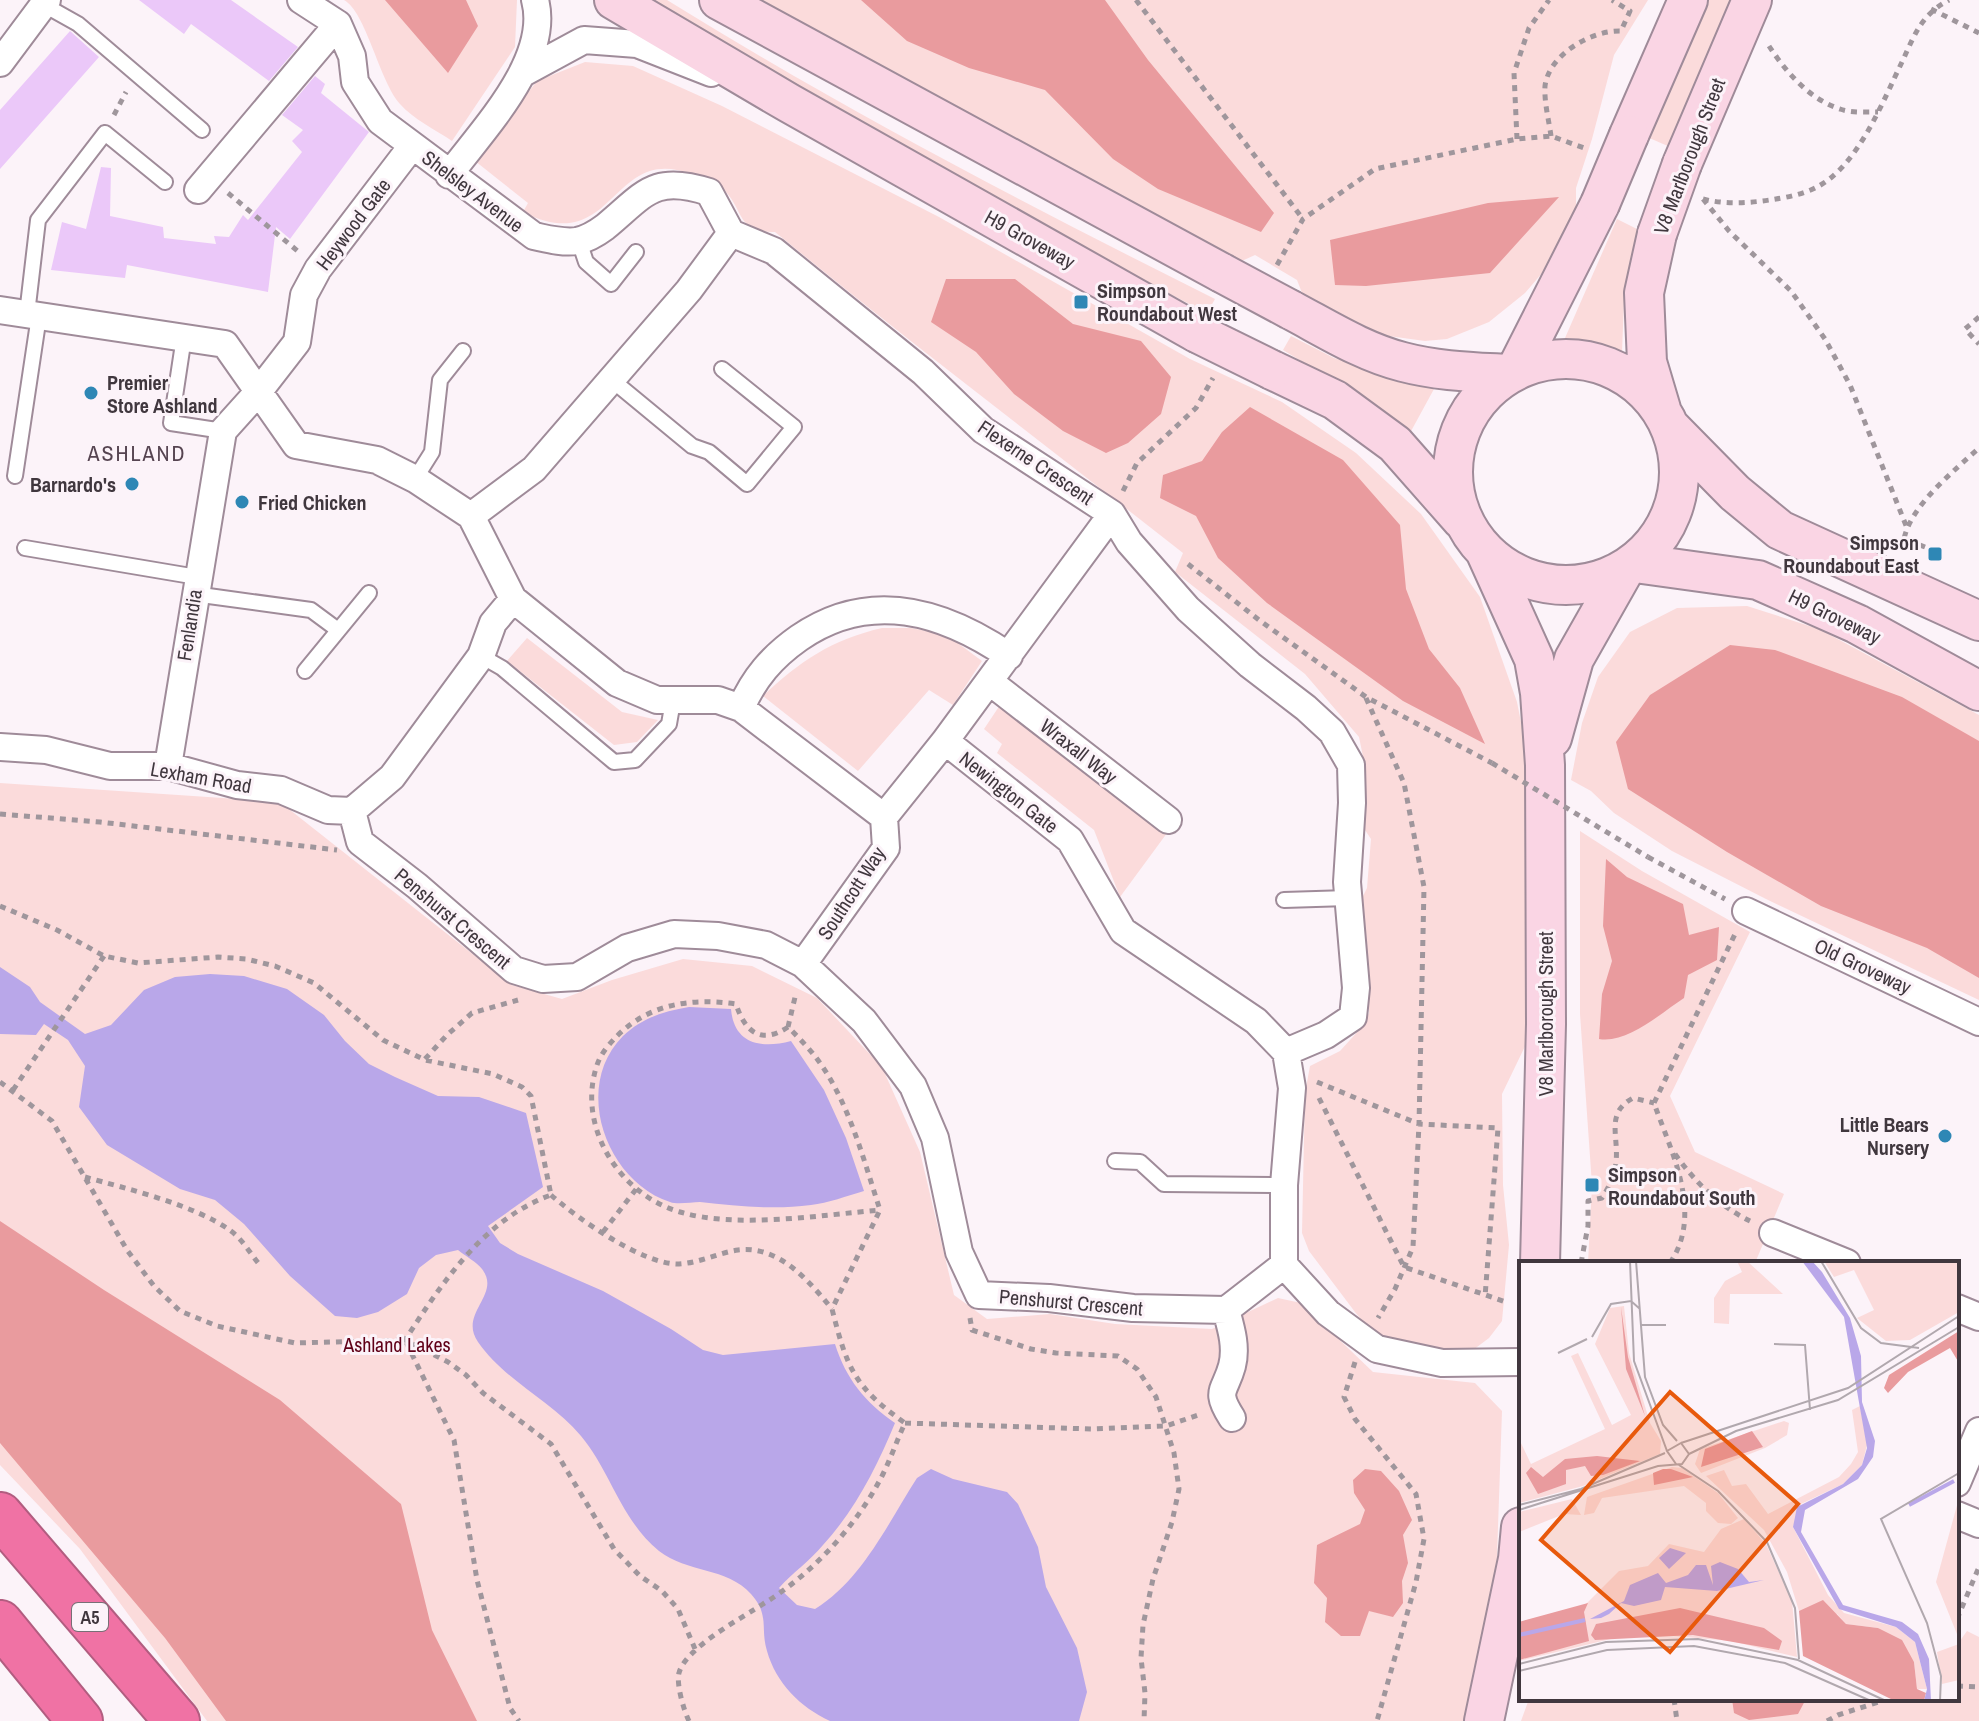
<svg xmlns="http://www.w3.org/2000/svg" width="1979" height="1721" font-family="'Archivo Narrow',sans-serif">
	<style>
		.green { fill: #fbdbdb }
		.forest { fill: #e99b9e }
		.water { fill: #b9a7e9 }
		.building { fill: #ebc8f9 }
		.lines { fill: none; stroke-linecap: round; stroke-linejoin: round }
		.lane-casing { stroke: #9f8b99; stroke-width: 18 }
		.street-casing { stroke: #9f8b99; stroke-width: 30 }
		.secondary-casing { stroke: #9f8b99; stroke-width: 42 }
		.highway-casing { stroke: #b25d80; stroke-width: 48 }
		.path { stroke: #9f969c; stroke-width: 5; stroke-dasharray: 6 6; stroke-linecap: butt }
		.lane { stroke: #fff; stroke-width: 14 }
		.street { stroke: #fff; stroke-width: 26 }
		.secondary { stroke: #fad5e4; stroke-width: 38 }
		.highway { stroke: #f072a4; stroke-width: 44 }
		.secondary-bridge-casing { stroke: #9f8b99; stroke-width: 42; stroke-linecap: butt }
		.path-bridge { stroke: #9f969c; stroke-width: 5; stroke-dasharray: 6 6; stroke-linecap: butt }
		.secondary-bridge { stroke: #fad5e4; stroke-width: 38 }
		.poi-dot { fill: #2e87b5; stroke: #fcf3f9; stroke-width: 3 }
		.labels { text-anchor: middle; dominant-baseline: central; stroke-width: 6; stroke-linejoin: round; paint-order: stroke }
		.shield { fill: #fcf3f9; stroke: #786f76; stroke-width: 2 }
		.shield-label { font-size: 18px; font-weight: bold; fill: #40373e }
		.street-label { font-size: 20px; fill: #40373e; stroke: #fcf3f9 }
		.poi-label { font-size: 20px; font-weight: bold; fill: #40373e; stroke: #fcf3f9; text-anchor: start }
		.park-label { font-size: 20px; fill: #600018; stroke: #fcf3f9 }
		.neighbourhood-label { font-size: 22px; letter-spacing: 2px; fill: #564451; stroke: #fcf3f9 }
		.inset-river { fill: none; stroke: #b9a7e9; stroke-width: 4 }
		.inset-road { fill: none; stroke: #b1a8ae; stroke-width: 2 }
		.view { fill: #e8590c; fill-opacity: 0.15; stroke: #e8590c; stroke-width: 4 }
		.inset-edge { fill: none; stroke: #40373e; stroke-width: 4 }
	</style>
	<rect width="100%" height="100%" fill="#fcf3f9"/>
	<path class="green" d="M344 0H517L515 47 452 141C436 130 413 119 400 104 379 80 366 12 344 0Z
		M642 0H667C844 110 1029 206 1215 299L1207 313 1051 233Z
		M747 0H1648L1614 55 1592 139 1576 188V216L1549 265 1525 293 1489 322 1447 339 1425 341 1374 334 1304 298 1297 280 1255 255 1233 265Z
		M1704 0H1734L1670 147 1647 137Z
		M585 62 633 66 722 106 939 217 1190 359 1282 402 1356 453 1421 514 1480 597 1517 702 1528 758V1040L1502 1094 1503 1185 1509 1245 1502 1321 1489 1338 1473 1350 1445 1351 1378 1339 1355 1312 1309 1251 1302 1233 1305 1093 1310 1066 1340 1051 1360 1029 1369 1013 1366 932 1358 906 1367 888 1371 839 1359 821 1364 814 1366 771 1359 737 1305 674 1175 572 1183 553C1047 446 909 342 775 232 735 232 745 210 723 189 714 180 689 172 677 170 610 157 610 256 523 212L528 203 475 161 537 81Z
		M1617 219 1641 231 1624 300 1622 353 1595 343 1565 338Z
		M1291 336 1334 358 1434 389 1410 433 1349 390 1283 350Z
		M1747 606 1819 629 1979 715V1000L1766 899 1672 851 1614 813 1591 791 1571 780 1582 723 1598 677 1630 632 1677 608Z
		M882 628H911L947 635 982 661 953 705 929 690 858 771 763 696C800 661 831 640 882 628Z
		M527 638 622 712 658 720 637 742 614 745 507 661Z
		M1004 699 1170 829 1120 897 1094 830 997 753 1002 744 984 729Z
		M0 783 280 802 512 985 562 999 612 980 683 959 752 966 817 998 882 1067 920 1152 954 1295 987 1319 1050 1314 1115 1324 1212 1329 1278 1298 1301 1303 1373 1372 1475 1383 1502 1411 1496 1585 1465 1721H207L80 1549 0 1465Z
		M1580 831 1642 871 1750 932 1670 1096 1695 1152 1784 1194 1755 1263H1588L1592 1185 1580 1014Z
		M1967 1631 1979 1637V1721H1521L1529 1699H1957V1645Z"/>
	<path class="forest" d="M385 0H466L478 26 448 73Z
		M861 0H1105L1148 60 1274 213 1261 232 1158 189 1113 159 1045 90 969 68 907 41Z
		M1559 197 1490 273 1366 286 1335 285 1330 240 1488 203Z
		M946 279H1015L1073 324 1141 341 1171 377 1161 414 1128 443 1106 453 1063 431 1014 394 976 352 931 322Z
		M1250 407 1343 460 1400 525 1406 589 1429 649 1460 688 1485 744 1403 701 1267 603 1218 558 1196 516 1160 498 1163 475 1202 461 1222 432Z
		M1730 645 1775 650 1902 697 1979 741V978L1927 948 1821 906 1727 852 1628 789 1616 742 1650 695Z
		M1606 859 1627 877 1683 904 1689 935 1719 927 1717 960 1688 975 1684 998C1661 1013 1627 1044 1599 1039L1602 994 1612 961 1603 926Z
		M0 1221 104 1290 280 1400 401 1504 432 1630 477 1721H226L165 1638 0 1443Z
		M1365 1469 1381 1471 1399 1491 1412 1520 1403 1535 1408 1563 1402 1581 1403 1603 1393 1617 1369 1611 1360 1636H1341L1325 1622 1327 1598 1314 1583 1317 1545 1360 1524 1365 1510 1354 1493 1353 1480Z
		M1732 1699H1806L1798 1714 1749 1720 1734 1713Z"/>
	<path class="water" d="M0 967 30 987 40 1002 85 1034 111 1025 144 990 175 977 210 974 244 976 287 989 324 1015 345 1041 369 1064 395 1077 438 1096 479 1097 526 1113 543 1187 488 1226 500 1243 518 1254 603 1291 671 1329 703 1350 723 1355 835 1344C846 1379 865 1402 895 1423 877 1467 855 1510 823 1545 810 1561 792 1573 779 1588L797 1605 815 1609C862 1580 888 1523 917 1478L931 1469 953 1479 1007 1492 1018 1504 1038 1547 1046 1587 1077 1648 1087 1692 1079 1721H830C800 1707 776 1683 767 1651 760 1628 770 1615 751 1594 727 1567 687 1573 659 1551 621 1520 611 1472 581 1436 551 1400 505 1381 478 1342 458 1313 502 1295 482 1269 477 1262 465 1256 458 1250L436 1255 419 1268 407 1294 378 1312 357 1318 335 1316 290 1276 244 1224 215 1200 180 1189 107 1145 79 1107 85 1066 68 1040 44 1024 36 1035 0 1034Z
		M689 1007 731 1009C734 1044 761 1049 791 1041L824 1090 846 1138 864 1191C847 1196 828 1203 811 1205 774 1210 737 1206 700 1202 691 1202 678 1205 670 1202 606 1181 572 1087 623 1036 642 1018 664 1011 689 1007Z"/>
	<path class="building" d="M139 0H231L298 47 269 81 191 24 184 34Z
		M70 31 99 57 0 169V110Z
		M315 76 325 84 321 93 369 132 290 239 276 227 268 292 127 265 125 278 51 270 62 222 86 229 101 167 111 168 110 216 163 227 164 238 216 244 214 236 229 237 243 215 248 220 302 152 292 141 303 130 282 115Z"/>
	<g class="lines">
		<g class="lane-casing">
			<path id="lane" d="M44 5 78 24 202 130
				M579 241 586 262 611 284 636 252
				M27 314 38 220 105 133 165 182
				M184 337 171 423 223 431
				M612 380 692 446 709 452 747 484 794 427 722 369
				M15 476 39 316
				M415 479 432 452 440 380 463 351
				M25 548 197 577
				M194 594 311 610 338 630
				M481 656 502 668 614 762 635 760 669 724 673 701
				M305 671 369 593
				M1284 900 1348 898
				M1115 1161 1140 1162 1164 1184 1284 1185"/>
		</g>
		<g class="street-casing">
			<path id="street" d="M301 0 338 24 352 56 355 82 380 121 534 236C548 239 562 243 577 241 587 239 597 233 605 227 645 194 653 174 709 192L731 233
				M0 63 47 0
				M525 72 584 40 637 44 711 73
				M449 175C483 129 551 60 535 0
				M198 190 338 24
				M0 310 225 344 296 445 377 460 415 479 471 516 513 599 617 683 657 700H718L741 708 884 817 945 741 1070 840 1123 931 1256 1021 1286 1052 1292 1088 1284 1185V1265L1328 1313 1377 1349 1442 1363 1521 1362
				M471 516 534 469 689 290 731 233 774 251 923 372 983 430 1112 514 1129 542 1188 609 1250 665 1306 708 1332 732 1351 765 1352 803 1347 882 1356 988 1353 1017 1326 1035 1286 1052
				M513 599 493 623 481 656 392 777 352 811 360 842 417 886 514 970 543 979 577 977 627 948 674 934 718 936 766 945 803 964 864 1021 913 1086 935 1138 959 1252 979 1295 1049 1298 1133 1308 1226 1310 1284 1265
				M990 682 1168 820
				M741 708C754 678 772 657 799 638 870 589 943 611 1009 656
				M945 741 1112 514
				M0 747 46 750 110 766H168L237 785 281 790 328 810 352 811
				M168 766 223 431 259 391 297 342 304 295 318 269 412 146
				M1746 911 1979 1022
				M803 964 886 848 884 817
				M1773 1233 1847 1263
				M1957 1308 1979 1317
				M1226 1310C1231 1328 1237 1347 1232 1366 1225 1392 1214 1390 1232 1418
				M1957 1483 1979 1431
				M1957 1515 1979 1524"/>
		</g>
		<g class="secondary-casing">
			<path id="secondary" d="M614 0 789 103 1197 333
				M719 0 1222 273
				M1629 135 1688 0
				M1682 164 1752 0
				M1657 234 1644 293 1647 362 1661 409
				M1291 310C1327 329 1363 352 1403 362 1437 371 1473 372 1508 374
				M1453 472a113 113 0 1 1 226 0a113 113 0 1 1-226 0Z
				M1272 370 1335 400 1395 444 1462 520
				M1516 370 1600 204
				M1671 428 1735 493 1780 530 1979 621
				M1486 553 1534 659 1540 693 1545 765 1546 1024 1540 1263
				M1635 563 1758 580 1857 624 1979 691
				M1552 738 1574 659 1625 569
				M1484 1721 1518 1559 1521 1527"/>
		</g>
		<g class="highway-casing">
			<path id="highway" d="M0 1515 177 1721
				M0 1623 80 1721"/>
		</g>
		<path class="path" d="M1136 0 1303 219
			M1931 9 1979 33
			M1769 46C1786 72 1809 99 1840 109 1851 113 1866 112 1878 112
			M114 115 126 92
			M1551 136C1549 121 1544 102 1545 86 1549 54 1592 30 1621 31L1630 11 1612 0
			M1517 139 1514 73 1529 28 1549 0
			M228 193 300 253
			M1703 199C1726 205 1752 203 1776 199 1789 197 1806 193 1817 187 1858 166 1883 101 1902 62 1915 34 1921 15 1949 0
			M1703 199 1729 231 1791 291 1825 339 1850 385 1907 528
			M1277 265 1303 219 1375 169 1517 139 1551 136 1587 149
			M1979 317 1965 329 1979 344
			M1123 491 1137 463 1196 408 1213 378
			M1925 547 1904 539C1911 505 1954 471 1979 448
			M1188 564 1259 620 1366 697 1492 763
			M1366 698 1404 783 1424 887 1419 1124 1413 1247 1395 1289 1378 1318
			M0 814 100 822 337 850
			M1648 857 1725 899
			M0 906 57 930 104 956 138 963 218 957 246 959 275 966 314 983 383 1040 425 1060 493 1074 522 1087 531 1096 551 1195C484 1219 442 1283 405 1340L448 1362 466 1375 483 1393 551 1444 614 1549 640 1576 662 1591 678 1609 695 1649
			M788 1027 796 993
			M425 1059 447 1035 472 1013 518 1000
			M0 1082 52 1121 127 1250 154 1286 180 1311 217 1326 295 1343 405 1340 454 1440 477 1580 510 1708 519 1721
			M1317 1082 1419 1124 1498 1128 1485 1297
			M13 1090 104 956
			M1319 1098 1404 1267 1506 1302
			M1675 1154C1695 1182 1719 1206 1750 1221
			M85 1177C128 1189 195 1205 231 1231 242 1239 250 1253 259 1264
			M551 1195C577 1218 643 1265 679 1264 699 1263 718 1253 738 1250 779 1245 809 1281 832 1309
			M603 1232 637 1188
			M1581 1263 1588 1226V1201L1602 1198C1609 1187 1615 1175 1616 1162 1619 1136 1605 1113 1633 1098L1654 1103
			M1670 1263C1704 1213 1671 1152 1654 1103L1735 934
			M970 1318 972 1330 1031 1349 1056 1353 1118 1356 1137 1369 1156 1397 1174 1453 1179 1489 1172 1522 1153 1579 1143 1625 1141 1658 1145 1693 1144 1721
			M1355 1362 1344 1397 1355 1419 1416 1494 1424 1539 1416 1582 1377 1721
			M905 1423 1091 1429 1166 1426 1201 1414
			M1957 1619 1979 1567
			M1957 1686 1979 1687
			M1674 1699 1677 1721
			M689 1721C684 1711 676 1684 679 1673 685 1648 742 1618 763 1604 812 1574 857 1526 883 1474 891 1458 897 1440 905 1423 854 1387 847 1368 832 1309L880 1210C863 1158 848 1098 814 1055 806 1045 797 1036 788 1027 761 1045 745 1032 736 1004 692 998 651 1003 618 1035 610 1043 601 1053 597 1065 576 1127 620 1195 680 1212 737 1229 821 1215 880 1210
			M1827 1721 1838 1715 1888 1699"/>
		<use href="#lane" class="lane"/>
		<use href="#street" class="street"/>
		<use href="#secondary" class="secondary"/>
		<use href="#highway" class="highway"/>
		<g class="secondary-bridge-casing">
			<path id="secondary-bridge" d="M1600 204 1629 135
				M1657 234 1682 164
				M1222 273 1291 310
				M1197 333 1272 370"/>
		</g>
		<path class="path-bridge" d="M1492 763 1648 857"/>
		<use href="#secondary-bridge" class="secondary-bridge"/>
	</g>
	<g class="poi-dot">
		<rect x="1073" y="294" width="16" height="16" rx="4"/>
		<circle cx="91" cy="393" r="8"/>
		<circle cx="132" cy="484" r="8"/>
		<circle cx="242" cy="502" r="8"/>
		<rect x="1927" y="546" width="16" height="16" rx="4"/>
		<circle cx="1945" cy="1136" r="8"/>
		<rect x="1584" y="1177" width="16" height="16" rx="4"/>
	</g>
	<g class="labels">
		<rect class="shield" x="72" y="1603" width="36" height="28" rx="6"/>
		<g class="shield-label">
			<text x="90" y="1617">A5</text>
		</g>
		<g class="street-label">
			<text transform="translate(1689 156) rotate(-69)">V8 Marlborough Street</text>
			<text transform="translate(473 191) rotate(37)">Shelsley Avenue</text>
			<text transform="translate(353 224) rotate(-53)">Heywood Gate</text>
			<text transform="translate(1030 239) rotate(29)">H9 Groveway</text>
			<text transform="translate(1036 462) rotate(34)">Flexerne Crescent</text>
			<text transform="translate(1835 616) rotate(26)">H9 Groveway</text>
			<text transform="translate(189 625) rotate(-81)">Fenlandia</text>
			<text transform="translate(1079 751) rotate(38)">Wraxall Way</text>
			<text transform="translate(201 777) rotate(10)">Lexham Road</text>
			<text transform="translate(1009 792) rotate(38)">Newington Gate</text>
			<text transform="translate(851 893) rotate(-57)">Southcott Way</text>
			<text transform="translate(453 918) rotate(40)">Penshurst Crescent</text>
			<text transform="translate(1863 966) rotate(25)">Old Groveway</text>
			<text transform="translate(1545 1014) rotate(-90)">V8 Marlborough Street</text>
			<text transform="translate(1071 1302) rotate(5)">Penshurst Crescent</text>
		</g>
		<g class="poi-label">
			<text x="1097" y="290">Simpson<tspan x="1097" dy="23">Roundabout West</tspan></text>
			<text x="107" y="382">Premier<tspan x="107" dy="23">Store Ashland</tspan></text>
			<text x="116" y="484" text-anchor="end">Barnardo's</text>
			<text x="258" y="502">Fried Chicken</text>
			<text x="1919" y="542" text-anchor="end">Simpson<tspan x="1919" dy="23">Roundabout East</tspan></text>
			<text x="1929" y="1124" text-anchor="end">Little Bears<tspan x="1929" dy="23">Nursery</tspan></text>
			<text x="1608" y="1174">Simpson<tspan x="1608" dy="23">Roundabout South</tspan></text>
		</g>
		<g class="park-label">
			<text x="397" y="1344">Ashland Lakes</text>
		</g>
		<g class="neighbourhood-label">
			<text x="137" y="453">ASHLAND</text>
		</g>
	</g>
	<g transform="translate(1519 1261)">
		<rect width="440" height="440" fill="#fcf3f9"/>
		<path d="M218 0H228L264 33H211L210 63 195 62V37L206 20 223 11ZM305 0H440V51L391 79 367 80 338 57 355 49 335 9 315 16ZM105 45 110 92 131 162 142 180 141 193 64 225 0 242V178L12 203 86 168 52 95 59 92 93 164 112 154 76 83 91 47ZM341 145 348 184 343 204 324 223 282 243 274 266 309 334 325 352 377 366 396 381 408 428H398L395 401 359 367 327 363 318 353 280 350 268 311 245 269 187 215 205 209 213 225 227 223 249 253 320 216 332 203 339 191 333 149ZM265 160 270 162 268 174 246 187 182 212 176 203 181 188ZM153 206 163 207 199 232 219 257 212 263 199 262 187 250V242L165 225 83 237 75 252 65 254 68 236ZM440 237V378L417 321ZM53 238 62 254 45 253 0 271V251ZM225 258 247 283 273 340 278 396 212 380 143 374 104 375 0 400V361L65 345 100 310 129 305 150 283 185 291 202 268ZM440 383V419L423 423 418 391Z" fill="#fbdbdb"/>
		<path d="M102 46 109 96 126 155 107 108ZM440 70V102L431 87 389 111 369 132 365 127 370 114ZM233 170 244 186 182 206 186 188ZM78 195 121 200 84 214 72 215 66 205 47 209V223L19 233 7 212 12 206 24 216 46 198ZM144 208H152L174 216 135 224 134 212ZM304 339 327 363 359 367 383 379 395 401 398 428 407 432 405 440H376L284 395 280 350ZM69 342 65 351 70 380 0 399V361ZM161 347 245 367 263 380 260 389 174 374 76 379 72 374 77 363Z" fill="#e99b9e"/>
		<path d="M283 0H293L303 11 331 57 342 95 343 141 356 180 354 196 339 218 286 249 282 271 324 344 383 361 399 373 410 398 412 440H405L408 428 396 381 377 366 320 348 274 266 278 246 324 223 343 204 348 187 325 56ZM151 287 167 292 150 308 140 297ZM201 301 219 308 230 321 245 319 198 330 146 326 142 339 115 345 102 342 90 353 82 357 71 358 105 340 111 324 139 312 147 322 169 314 177 304H187L194 324 192 305Z" fill="#b9a7e9"/>
		<path class="inset-river" d="M390 244 435 220M0 374 66 359"/>
		<path class="inset-road" d="M111 0 115 100 148 190M117 0 126 116 144 164 158 180M302 0 342 67 362 82 400 87M122 64H147M73 76 92 43 112 40 121 48M255 83 286 84 291 149M39 92 68 78M162 182 329 127 440 55M170 193 217 170 319 139 440 66M160 204 199 230 248 281 276 347 280 398M0 244 62 228 146 192M0 249 139 205 163 203 170 193 162 182 148 190 157 203M0 403 87 381 179 378 279 399 367 440M0 410 88 389 175 385 266 402 352 440M421 440 422 415 408 362 362 258 440 212"/>
		<path class="view" d="M151 131 279 243 151 391 22 279Z"/>
		<rect width="440" height="440" class="inset-edge"/>
	</g>
</svg>
